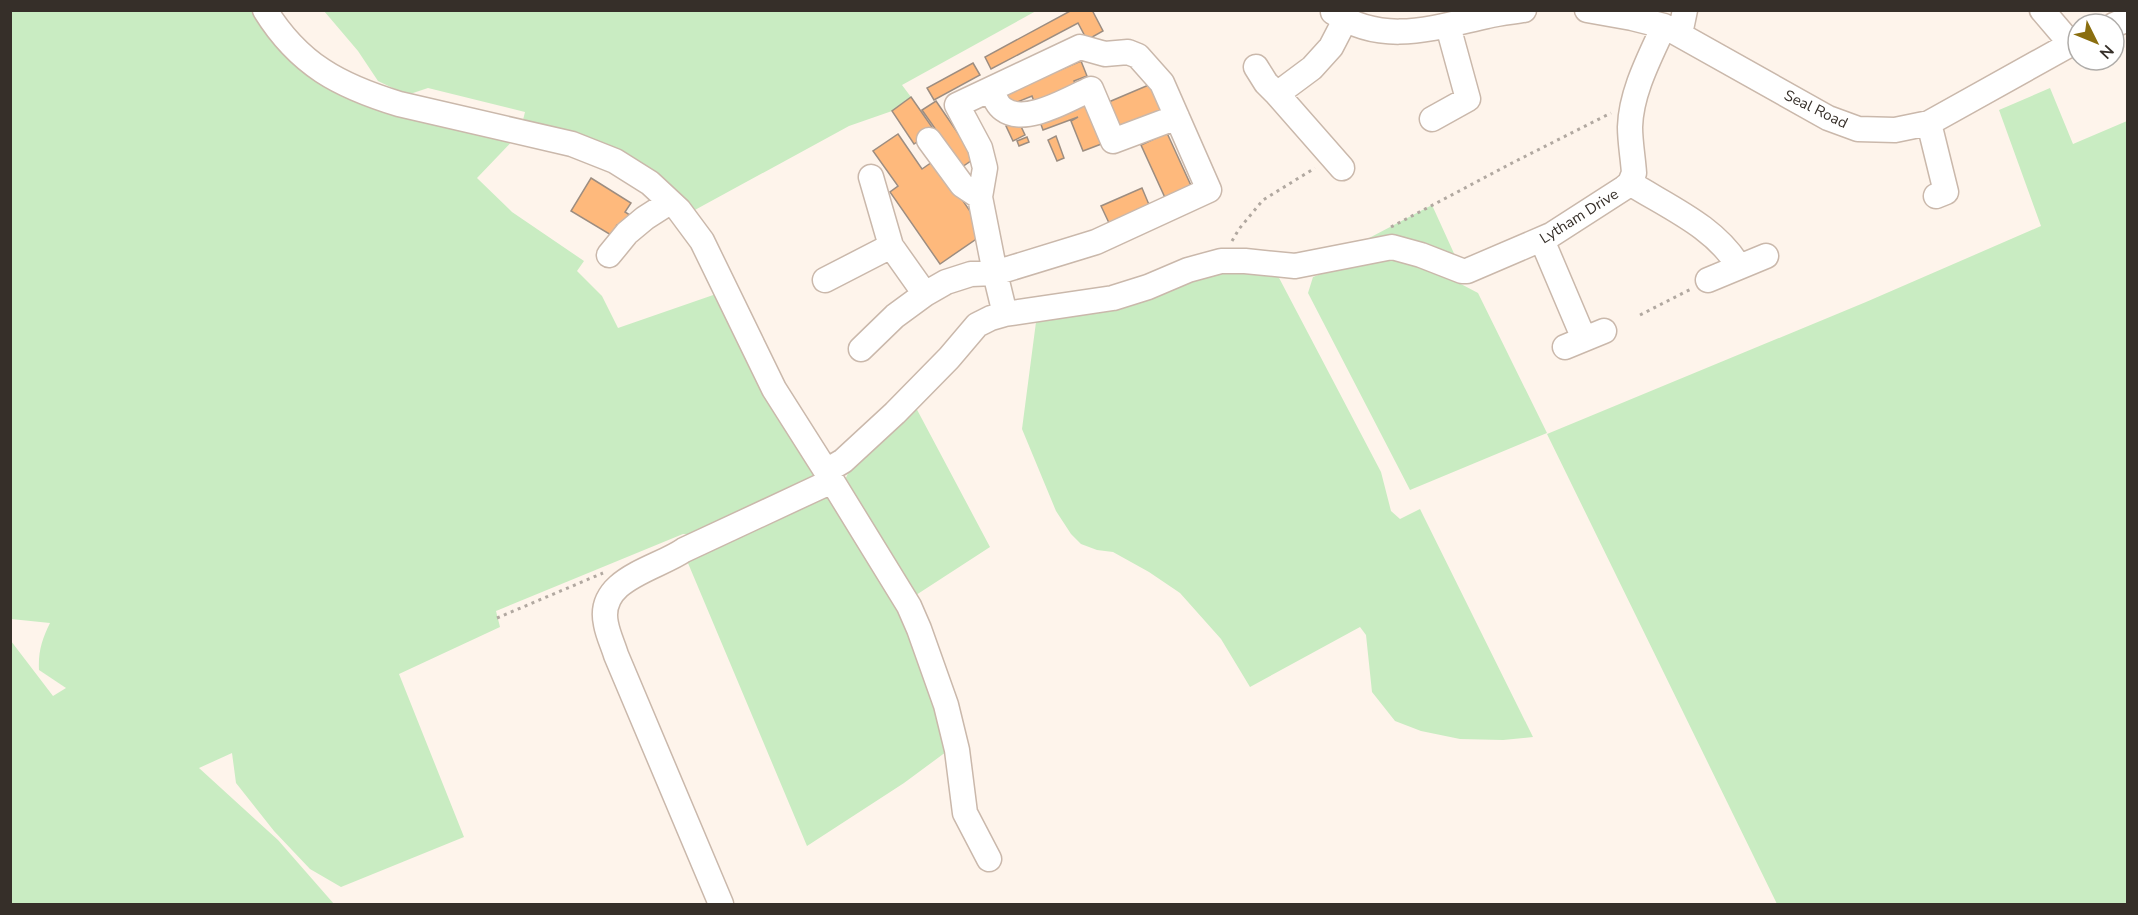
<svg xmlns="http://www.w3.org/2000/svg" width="2138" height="915" font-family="'Nunito Sans',sans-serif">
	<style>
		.green { fill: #c9ecc2 }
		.building { fill: #feb97c; stroke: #9d8d80; stroke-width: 1.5 }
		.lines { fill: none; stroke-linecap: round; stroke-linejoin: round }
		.minor-casing { stroke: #cab8ab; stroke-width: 27 }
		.path { stroke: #b1a8a0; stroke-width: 3; stroke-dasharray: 3 4.5; stroke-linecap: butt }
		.minor { stroke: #fff; stroke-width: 24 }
		.labels { text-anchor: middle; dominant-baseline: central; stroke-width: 4.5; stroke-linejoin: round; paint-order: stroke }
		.street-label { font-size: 15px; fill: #362f29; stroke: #fff }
	</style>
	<rect width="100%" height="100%" fill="#fef4eb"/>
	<path class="green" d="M10 11H261L302 62 519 134 477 178 512 212 584 261 577 271 602 296 618 328 719 293 821 478 701 535 683 534 496 611 500 627 399 674 464 837 341 887 310 869 274 831 236 783 232 753 199 768 278 840 334 904H11V641L53 696 66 688 39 670C38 652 42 639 50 623L11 619Z
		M324 11H1036L902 85 911 97 892 111 849 126 693 211 522 124 525 112 428 88 407 95 378 81 358 51Z
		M2050 88 2073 144 2127 121V904H1777L1547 434 1866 302 2041 226 1999 110Z
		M1432 205 1462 271 1421 255 1331 258Z
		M1381 256 1440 273 1478 293 1547 433 1410 490 1308 293 1313 277 1353 262Z
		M1212 272 1277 274 1381 472 1391 511 1400 519 1420 509 1533 737 1503 740 1460 739 1421 731 1395 721 1372 692 1366 635 1360 627 1250 687 1221 639 1180 593 1149 572 1113 552 1097 550 1081 544 1071 534 1056 511 1022 429 1036 322 1107 308Z
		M914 404 990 547 913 597 844 482 850 469Z
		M821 492 830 495 906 618 950 749 904 783 807 846 685 556Z"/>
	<path class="building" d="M1072 10H1092L1103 31 1087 40 1078 23 991 69 985 57Z
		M1081 61 1087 76 1074 81 1077 89 1036 107 1032 96 1010 105 1005 93Z
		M973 63 980 75 934 100 927 88Z
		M1151 84 1163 114 1115 129 1104 104Z
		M911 97 934 130 914 144 892 111Z
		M1087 100 1104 143 1083 151 1071 121 1078 117 1043 130 1039 119Z
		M936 101 975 158 962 167 922 110Z
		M1018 120 1025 135 1013 141 1006 126Z
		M1167 133 1193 190 1167 202 1141 145Z
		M898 134 922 169 935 160 985 233 940 264 890 192 898 186 873 151Z
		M1056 136 1064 158 1057 161 1048 140Z
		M1027 137 1029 142 1019 146 1017 141Z
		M591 178 631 203 625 212 633 217 625 230 617 225 611 235 571 211Z
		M1142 188 1150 207 1110 225 1101 206Z"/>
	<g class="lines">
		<g class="minor-casing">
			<path id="minor" d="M265 10C299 65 340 86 399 104L572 144 615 161 650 183 679 210 702 241 774 389 826 471 843 461 895 413 949 358 977 325 991 318 1005 314 1113 298 1148 287 1188 270 1221 261H1245L1295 266 1392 247 1421 255 1462 271H1467L1551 235 1624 188 1630 183 1634 173C1633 158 1630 142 1630 127 1631 92 1650 57 1664 26
				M1587 10 1632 18 1664 26 1828 118 1858 129 1895 130 1929 123 2078 40
				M2042 10 2071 44
				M1333 12C1383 46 1433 28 1487 16 1499 13 1511 12 1524 10
				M2114 25 2128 19
				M1680 34 1685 10
				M1256 67 1266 83 1277 94
				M991 89C994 96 997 105 1003 109 1025 126 1068 99 1091 89L1113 141 1177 117
				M1432 119 1468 99 1448 26
				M1929 123 1946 192 1936 196
				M929 140 962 185 980 197
				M1342 168 1277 94 1312 68 1331 47 1345 20
				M871 177 891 246 925 294
				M1630 183C1668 207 1716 227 1739 267
				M1542 240 1584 339
				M609 255 627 233 645 218 670 202
				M825 280 891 246
				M1708 280 1766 256
				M1565 347 1604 331
				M861 349 895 316 925 294 946 282 971 274 995 273 1096 242 1209 190 1162 83 1138 56 1128 52 1105 54 1080 47 957 105 980 148 985 168 980 197 995 273 1005 314
				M826 471 909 606 919 629 946 705 957 750 965 813 989 859
				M721 904 616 655C613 645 608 635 606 624 596 579 657 569 684 550L832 481"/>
		</g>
		<path class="path" d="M1391 227 1514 162 1611 113
			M1232 241 1239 229 1263 200 1315 168
			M1640 315 1691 289
			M497 618 603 573"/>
		<use href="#minor" class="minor"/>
	</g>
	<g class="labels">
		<g class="street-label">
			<text transform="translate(1816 109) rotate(26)">Seal Road</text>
			<text transform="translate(1579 216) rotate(-32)">Lytham Drive</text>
		</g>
	</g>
	<rect width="2138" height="915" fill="none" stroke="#362f29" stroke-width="24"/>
	<g transform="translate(2096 42) rotate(133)"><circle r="28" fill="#ffffff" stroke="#afaca9" stroke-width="1.5"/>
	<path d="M0-4.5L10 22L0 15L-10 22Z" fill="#8a6e0f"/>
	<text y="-9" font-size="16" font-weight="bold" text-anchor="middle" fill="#362f29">N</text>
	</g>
</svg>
